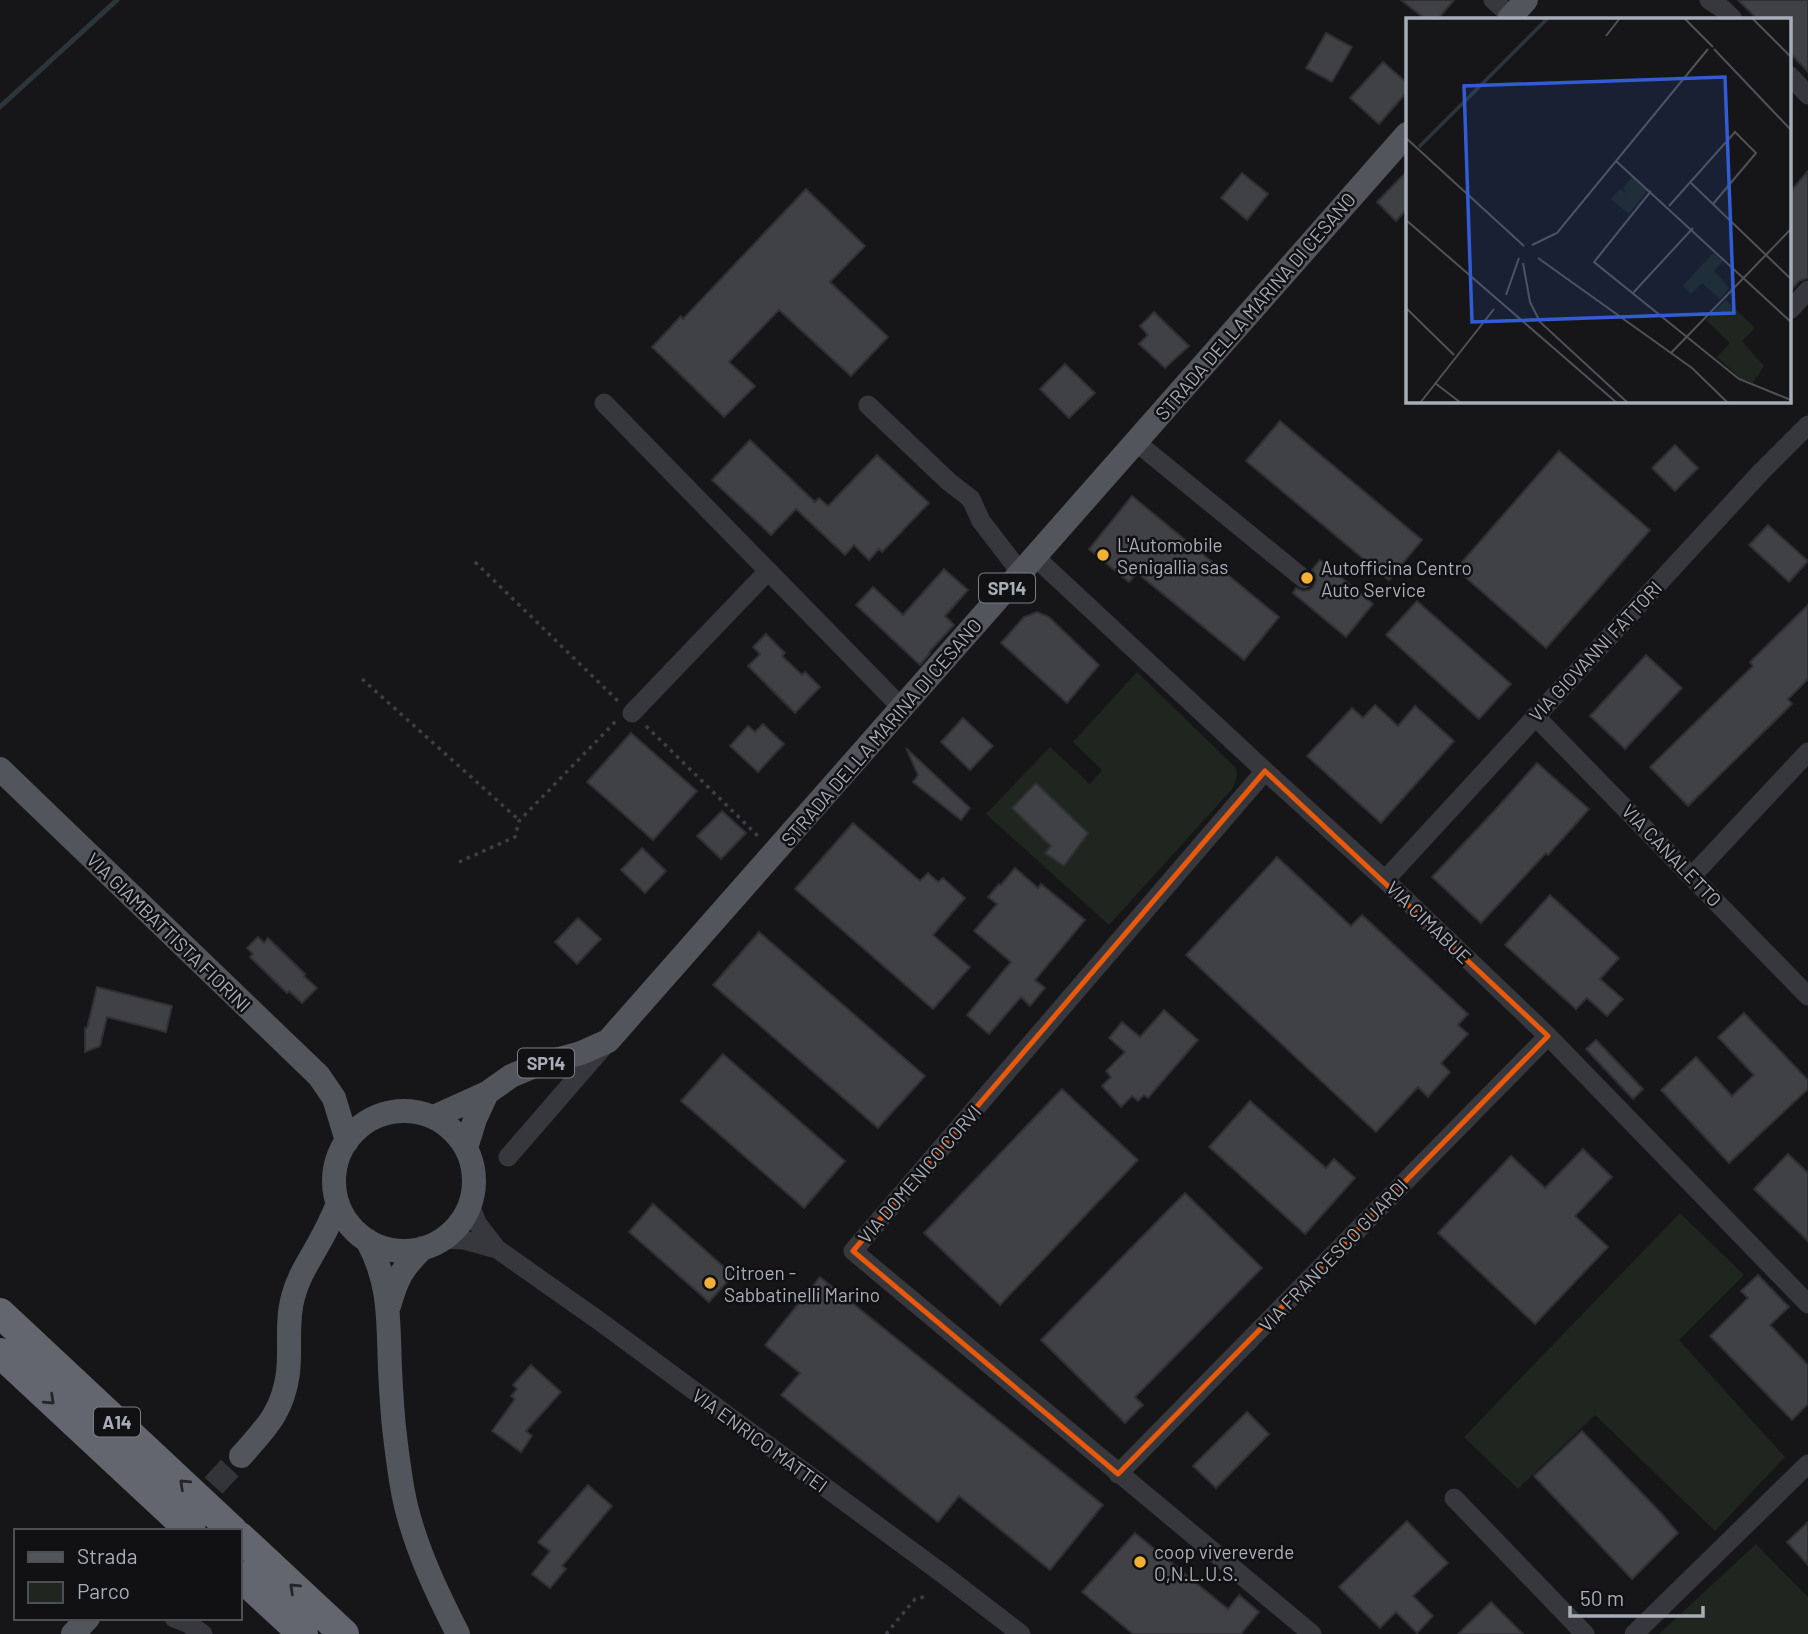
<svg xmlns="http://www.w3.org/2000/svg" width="1808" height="1634" font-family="Barlow,sans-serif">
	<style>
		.green { fill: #1e261f }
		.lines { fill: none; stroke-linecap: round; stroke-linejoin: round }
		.stream { stroke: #2c353c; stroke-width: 5 }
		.building { fill: #404145; stroke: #303034; stroke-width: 2 }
		.major-tunnel { stroke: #333438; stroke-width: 24; stroke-dasharray: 24 12; stroke-linecap: butt }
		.path { stroke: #3d3f44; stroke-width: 3.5; stroke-dasharray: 3.5 5; stroke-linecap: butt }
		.minor { stroke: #37383d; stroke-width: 19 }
		.major { stroke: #53555c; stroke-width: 24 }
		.highway { stroke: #63666e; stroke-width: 30 }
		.oneway { stroke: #26262a }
		.marked { fill: none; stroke: #e8590c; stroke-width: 5; stroke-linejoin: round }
		.poi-dot { fill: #f2b134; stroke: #111113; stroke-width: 2.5 }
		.labels { text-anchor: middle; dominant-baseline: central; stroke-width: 5; stroke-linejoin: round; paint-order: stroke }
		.shield { fill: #111113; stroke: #7b7e86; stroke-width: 2 }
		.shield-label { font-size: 18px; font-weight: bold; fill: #a8adb8 }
		.street-label { font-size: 19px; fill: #a8adb8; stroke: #111113 }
		.poi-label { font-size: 19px; fill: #a8adb8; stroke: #111113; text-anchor: start }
		.inset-river { fill: none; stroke: #2c353c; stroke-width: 3.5 }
		.inset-road { fill: none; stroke: #505258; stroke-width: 2 }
		.view { fill: #325cd3; fill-opacity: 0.15; stroke: #325cd3; stroke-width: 3.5 }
		.inset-edge { fill: none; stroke: #a8adb8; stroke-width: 3.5 }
	</style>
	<rect width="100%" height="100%" fill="#161618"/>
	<path class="green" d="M1137 672 1236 768 1237 775 1233 788 1109 925 986 814 1050 747 1090 784 1102 770 1073 742Z
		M1680 1213 1744 1275 1679 1340 1785 1457 1715 1531 1595 1415 1518 1489 1464 1437Z
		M1756 1544 1808 1597V1634H1659Z"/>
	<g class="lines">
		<path class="stream" d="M0 107 117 0"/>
	</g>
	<path class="building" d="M1401 0H1454L1438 19H1425Z
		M1738 0H1808V72L1789 52V19H1757Z
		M1326 33 1352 47 1332 82 1306 68Z
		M1383 62 1407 83V92L1379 124 1350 98Z
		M1407 171V209L1396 221 1377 202Z
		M1808 171V278L1799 281 1789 293V193Z
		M1242 173 1268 194 1247 220 1221 198Z
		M806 189 865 246 830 282 888 337 851 376 779 310 729 362 755 386 724 417 652 347 681 316 683 319Z
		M1154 312 1189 346 1165 368 1139 344 1148 335 1140 326Z
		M1065 364 1095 393 1069 418 1040 389Z
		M1280 421 1422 540 1389 580 1246 461Z
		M750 440 815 502 819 498 828 506 877 455 929 503 882 552 879 549 869 560 854 545 845 555 796 509 771 535 712 480Z
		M1675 445 1698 468 1675 491 1652 468Z
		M1559 451 1650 530 1546 648 1456 569Z
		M1132 496 1279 617 1244 660 1137 573 1129 582 1089 549Z
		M1768 525 1808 561 1789 582 1749 545Z
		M1320 560 1373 604 1346 637 1293 593 1296 588 1303 591 1309 590 1313 587 1316 580 1315 574 1312 570Z
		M944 569 968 590 945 616 954 625 929 652 930 653 920 665 856 605 873 587 903 615Z
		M1417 601 1511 684 1479 719 1386 635Z
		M1808 605V679L1788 699 1792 704 1688 806 1650 767 1753 666 1750 662Z
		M1037 612 1049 617 1099 665 1067 703 1001 643 1024 617Z
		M766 634 785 653 782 656 802 675 805 672 820 687 795 713 748 666 760 654 753 647Z
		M1646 655 1682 688 1625 749 1590 716Z
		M1375 705 1398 726 1415 706 1454 741 1381 823 1307 756 1352 708 1363 718Z
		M963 718 993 746 970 770 941 742Z
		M763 724 784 744 758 772 730 746 748 726 755 732Z
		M631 733 697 791 653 840 587 782Z
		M906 748 970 808 961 820 913 782 918 775Z
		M1537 763 1589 809 1548 855 1546 853 1481 923 1432 877 1496 809Z
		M1036 783 1088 833 1064 866 1045 853 1051 846 1012 808Z
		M722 811 746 833 721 859 697 836Z
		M853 823 920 881 928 873 938 882 943 878 965 898 933 935 970 967 933 1009 795 889Z
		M642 848 666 871 645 893 621 870Z
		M1277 857 1351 926 1362 915 1468 1014 1458 1025 1468 1034 1441 1063 1450 1072 1428 1097 1418 1087 1376 1132 1186 955Z
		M1015 868 1038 888 1041 884 1085 920 1035 980 1045 988 1030 1006 1021 997 989 1034 967 1015 1011 962 974 931 997 904 988 897 999 884 1001 885Z
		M1550 895 1619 958 1600 979 1623 999 1607 1016 1587 998 1576 1009 1505 945Z
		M578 918 601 939 577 964 555 942Z
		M759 932 925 1076 878 1128 713 985Z
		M258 937 264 943 268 938 305 974 304 976 317 988 302 1003 289 991 287 993 250 957 253 954 247 948Z
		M97 987 172 1006 166 1032 107 1017 100 1046 85 1052V1028H87Z
		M1164 1010 1198 1040 1148 1098 1144 1095 1138 1101 1132 1096 1121 1107 1102 1086 1111 1077 1106 1071 1125 1052 1109 1038 1122 1022 1140 1037Z
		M1744 1013 1808 1080V1089L1729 1163 1661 1090 1696 1057 1732 1096 1754 1075 1718 1037Z
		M1596 1040 1643 1089 1633 1099 1586 1049Z
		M723 1054 845 1161 804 1208 681 1101Z
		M1062 1089 1138 1160 1000 1305 924 1233Z
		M1250 1101 1326 1168 1334 1159 1355 1178 1305 1234 1209 1147Z
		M1583 1149 1612 1177 1575 1216 1608 1247 1535 1324 1438 1233 1511 1156 1545 1188Z
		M1788 1154 1808 1173V1241L1754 1189Z
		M1185 1193 1262 1268 1135 1397 1143 1405 1125 1423 1041 1340Z
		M653 1204 733 1275 709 1302 629 1232Z
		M1758 1275 1789 1307 1770 1325 1808 1365V1404L1792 1420 1710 1336 1748 1298 1741 1291Z
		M820 1277 1103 1505 1050 1570 959 1496 938 1522 781 1395 800 1373 765 1345Z
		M531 1365 561 1392 526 1431 532 1436 521 1452 492 1431 515 1399 511 1396 517 1389 513 1385Z
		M1247 1412 1269 1434 1216 1488 1193 1466Z
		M1582 1431 1660 1512 1678 1533 1632 1579 1534 1476Z
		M588 1485 612 1506 562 1566 566 1569 550 1588 532 1574 550 1551 538 1542Z
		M1407 1521 1448 1563 1413 1596 1433 1616 1417 1633 1396 1612 1380 1628 1339 1587Z
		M1808 1522V1565L1787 1542Z
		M1135 1533 1228 1609 1239 1595 1259 1612 1241 1634H1133L1082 1592Z
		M1491 1602 1523 1634H1458Z"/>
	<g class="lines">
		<path class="major-tunnel" d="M189 1512 241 1456"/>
		<path class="path" d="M475 562 619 702
			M362 679 519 820
			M646 726 760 838
			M459 862 515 837 519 821 617 720
			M886 1634 915 1599 924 1597"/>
		<path class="minor" d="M1493 0 1511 16
			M1709 0 1723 9 1733 19
			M1789 75 1808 95
			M1791 309 1808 290
			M604 403 902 708
			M868 405 948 481 971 499 981 521 1021 573
			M1136 442 1304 579
			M1035 557 1265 771 1385 880 1548 1036 1808 1304
			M632 713 768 571
			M1535 716 1808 996
			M1265 771 853 1251 1312 1634
			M1692 876 1808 752
			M1385 880 1761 472 1808 425
			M508 1157 605 1045
			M470 1205 477 1223 497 1249 598 1320 943 1574 1021 1634
			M443 1239 464 1240 497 1249
			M1118 1474 1548 1036
			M1454 1498 1585 1634
			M174 1618 189 1624 203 1634
			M1634 1634 1808 1464"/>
		<path class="major" d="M1509 19 1526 0
			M0 769 319 1076 334 1098 347 1141
			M334 1181a70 70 0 1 1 140 0a70 70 0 1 1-140 0Z
			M434 1117 487 1093 511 1076 537 1065 581 1053 608 1041 1407 134
			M466 1148 475 1119 487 1093
			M367 1240C391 1284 388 1321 390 1369 391 1388 392 1408 394 1427 397 1453 400 1481 406 1506 417 1551 437 1593 458 1634
			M389 1306C397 1278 402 1268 423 1248
			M241 1456C265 1429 283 1412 288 1373 291 1348 286 1322 293 1297 298 1277 309 1261 319 1243 326 1231 332 1218 338 1204
			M73 1634 88 1618"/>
		<path class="highway" d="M0 1313 233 1531
			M0 1353 191 1531
			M240 1537 344 1634
			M240 1576 303 1634"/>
	</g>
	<defs><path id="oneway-chevron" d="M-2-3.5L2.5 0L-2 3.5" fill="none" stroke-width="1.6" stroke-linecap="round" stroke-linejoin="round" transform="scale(1.75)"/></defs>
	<g class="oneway">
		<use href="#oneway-chevron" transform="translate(50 1400) rotate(43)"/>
		<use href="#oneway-chevron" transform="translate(184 1484) rotate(-137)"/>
		<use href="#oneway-chevron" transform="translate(294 1588) rotate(-137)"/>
	</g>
	<path class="marked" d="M1265 771 1548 1036 1118 1474 853 1251Z"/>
	<g class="poi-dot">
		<circle cx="1103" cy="555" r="7"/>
		<circle cx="1307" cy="578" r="7"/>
		<circle cx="710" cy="1283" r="7"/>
		<circle cx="1140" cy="1562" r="7"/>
	</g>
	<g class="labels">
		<g class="shield">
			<rect x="979" y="573.5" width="56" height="29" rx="5"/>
			<rect x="518" y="1048.5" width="56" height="29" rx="5"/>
			<rect x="94" y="1407.5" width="46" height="29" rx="5"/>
		</g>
		<g class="shield-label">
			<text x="1007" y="588">SP14</text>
			<text x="546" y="1063">SP14</text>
			<text x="117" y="1422">A14</text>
		</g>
		<g class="street-label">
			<text transform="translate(1255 306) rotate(-49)">STRADA DELLA MARINA DI CESANO</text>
			<text transform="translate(1595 651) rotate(-47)">VIA GIOVANNI FATTORI</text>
			<text transform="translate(881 732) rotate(-49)">STRADA DELLA MARINA DI CESANO</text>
			<text transform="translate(1672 855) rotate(46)">VIA CANALETTO</text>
			<text transform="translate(1429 922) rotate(44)">VIA CIMABUE</text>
			<text transform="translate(169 932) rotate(44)">VIA GIAMBATTISTA FIORINI</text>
			<text transform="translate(919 1174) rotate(-49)">VIA DOMENICO CORVI</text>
			<text transform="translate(1333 1255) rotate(-46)">VIA FRANCESCO GUARDI</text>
			<text transform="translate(760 1440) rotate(36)">VIA ENRICO MATTEI</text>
		</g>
		<g class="poi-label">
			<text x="1117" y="544">L'Automobile<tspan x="1117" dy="22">Senigallia sas</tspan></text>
			<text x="1321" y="567">Autofficina Centro<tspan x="1321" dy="22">Auto Service</tspan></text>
			<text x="724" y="1272">Citroen -<tspan x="724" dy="22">Sabbatinelli Marino</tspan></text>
			<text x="1154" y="1551">coop vivereverde<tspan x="1154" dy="22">O,N.L.U.S.</tspan></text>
		</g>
	</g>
	<g transform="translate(1406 18)">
		<rect width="385" height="385" fill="#161618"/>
		<path d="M226 159 241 173 223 196 205 181 214 171 220 175 217 170ZM307 235 317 243 308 253 323 270 314 281 296 265 285 276 277 268ZM320 282 349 310 336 323 358 348 347 365 335 361 311 339 324 325 300 302Z" fill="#1e261f"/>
		<path class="inset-river" d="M13 129 142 0"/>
		<path class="inset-road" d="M278 0 307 29M346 0 385 39M200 18 214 0M308 31 385 112M0 120 118 228M210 143 385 304M284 164 385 261M245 173 188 244 333 361 385 382M263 188 329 114 350 135 307 186M0 202 211 385M126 227 151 215 302 31M132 240 286 350 322 385M117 245 124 284 134 304 222 385M227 275 287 210M100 277 113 240M0 290 48 337M265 335 385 211M29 365 55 385M14 385 88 291"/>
		<path class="view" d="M319 59 328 295 66 304 58 68Z"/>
		<rect width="385" height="385" class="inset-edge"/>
	</g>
	<rect x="14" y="1529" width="228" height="91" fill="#111113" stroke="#4d4f55" stroke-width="2"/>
	<rect x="28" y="1552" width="35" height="10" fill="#53555c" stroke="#4d4f55" stroke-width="2"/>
	<text x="77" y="1564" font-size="21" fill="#a8adb8">Strada</text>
	<rect x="28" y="1582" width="35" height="21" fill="#1e261f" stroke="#4d4f55" stroke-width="2"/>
	<text x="77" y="1599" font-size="21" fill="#a8adb8">Parco</text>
	<path d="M1570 1606v10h133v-10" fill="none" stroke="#a8adb8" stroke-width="3.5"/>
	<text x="1580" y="1606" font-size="21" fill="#a8adb8" stroke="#111113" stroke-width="5" paint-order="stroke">50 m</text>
</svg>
